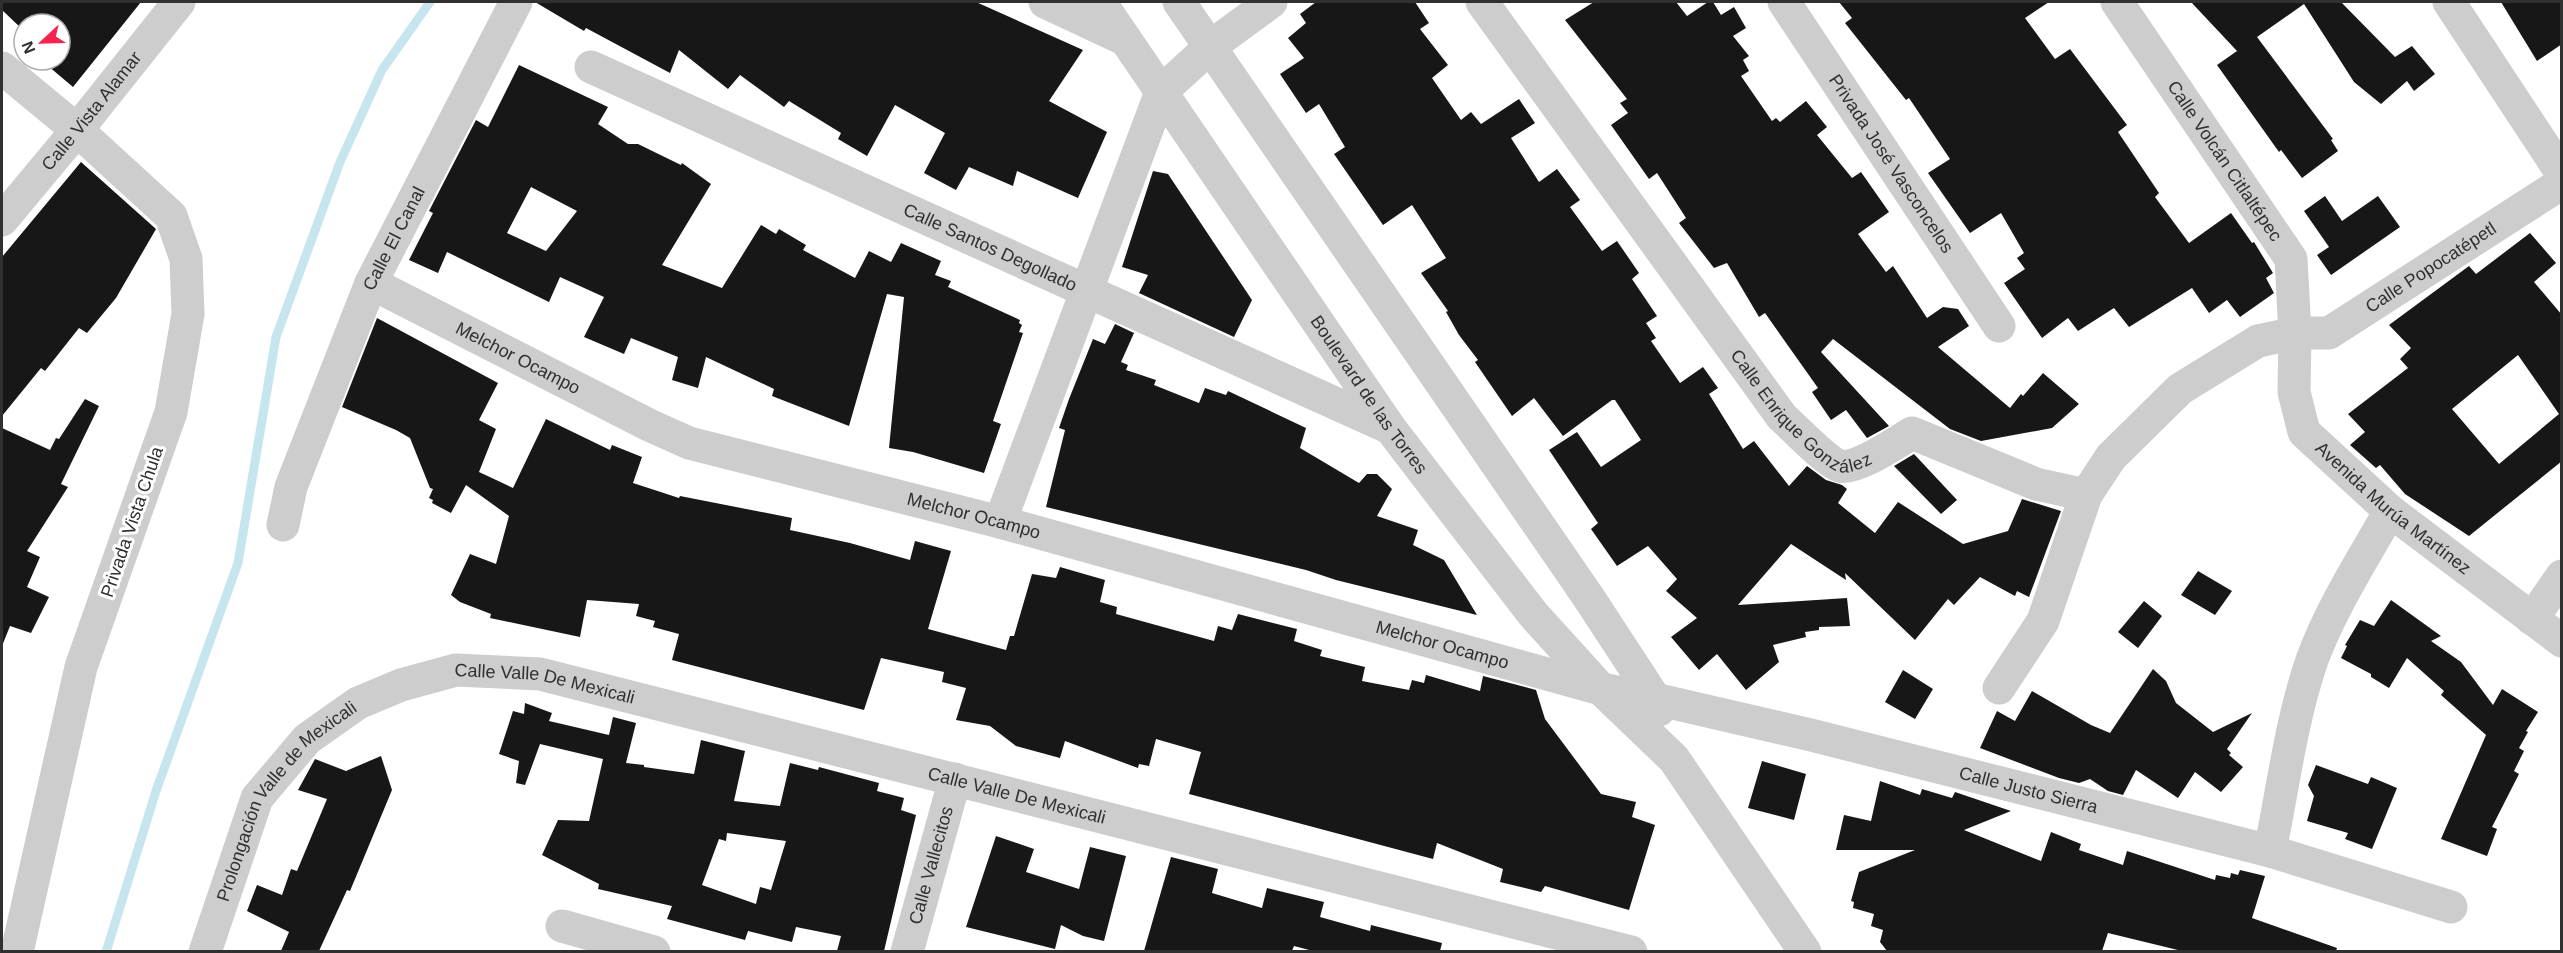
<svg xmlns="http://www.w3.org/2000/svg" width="2563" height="953" font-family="Helvetica,sans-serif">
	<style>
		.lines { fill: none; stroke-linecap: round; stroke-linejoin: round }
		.stream { stroke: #c7e5ef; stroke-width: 9 }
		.building { fill: #171717; fill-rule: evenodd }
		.minor { stroke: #cdcdcd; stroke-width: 33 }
		.labels { text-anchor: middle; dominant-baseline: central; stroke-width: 6; stroke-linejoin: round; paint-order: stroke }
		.street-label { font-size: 18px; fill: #303030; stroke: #fff }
	</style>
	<rect width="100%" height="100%" fill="#fff"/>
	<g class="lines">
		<path class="stream" d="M106 952 156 791 238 563 276 337 340 162 382 70 430 2"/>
	</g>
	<path class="building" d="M2 2H141L73 87 41 60H60V24H24V45L15 37 22 29 2 10Z
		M535 2H976L1083 50 1049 101 1107 132 1078 198 1017 171 1013 186 969 167 956 190 924 173 945 133 895 105 867 156 838 139 841 133 789 101 784 107 740 75 728 89 679 50 670 73 586 28 584 31Z
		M1316 2H1415L1429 23 1420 29 1448 65 1432 78 1461 120 1471 112 1481 124 1519 99 1535 123 1511 138 1539 182 1557 169 1580 200 1570 207 1602 251 1617 241 1639 273 1632 279 1657 316 1646 323 1656 338 1651 341 1680 383 1703 367 1718 388 1709 394 1743 449 1754 441 1789 486 1807 466 1826 480 1842 485 1847 489 1838 503 1875 533 1898 502 1963 544 2008 531 2022 499 2061 511 2029 597 2017 591 2015 596 1980 577 1954 605 1948 599 1915 640 1845 573 1846 580 1791 544 1738 605 1847 598 1850 626 1819 627V630L1805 632 1806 637 1773 645 1779 662 1746 690 1717 654 1699 670 1671 637 1697 618 1666 591 1677 579 1648 546 1617 566 1591 529 1598 523 1549 450 1577 432 1601 467 1641 440 1615 400H1612L1563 436 1534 398 1512 416 1475 362 1478 360 1459 335 1446 312 1448 311 1421 273 1446 258 1412 205 1383 225 1334 154 1345 147 1319 104 1306 113 1280 74 1304 58 1288 38 1306 23 1300 14Z
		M1594 2H1676L1687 16 1708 2H1713L1721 15 1734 7 1746 28 1733 36 1749 56 1743 60 1749 71 1741 76 1772 121 1776 118 1780 122 1806 101 1827 127 1817 135 1852 178 1861 172 1889 212 1858 234 1886 272 1893 266 1927 318 1943 307 1958 309 1969 326 1938 347 2010 408 2021 394 2023 396 2043 373 2079 404 2052 428 1981 441 1950 429 1833 339 1821 352 1889 426 1867 438 1846 410 1831 420 1812 392 1818 388 1765 313 1759 317 1727 263 1714 268 1679 223 1686 218 1657 173 1649 179 1611 125 1628 113 1620 103 1627 99 1565 20Z
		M1839 2H2049L2025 18 2055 59 2070 49 2127 125 2118 132 2159 193 2155 197 2189 243 2231 213 2252 243 2254 242 2273 273 2266 278 2274 293 2240 317 2227 300 2209 313 2192 288 2129 327 2114 308 2078 331 2068 318 2042 338 2004 283 2025 269 2017 258 2024 253 2001 213 1970 233 1928 173 1950 159 1909 98 1906 100 1845 23 1852 18Z
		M2191 2H2341L2395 57 2412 46 2435 74 2414 91 2407 81 2381 104 2354 82 2304 4 2257 37 2333 139 2331 140 2338 151 2302 178 2281 150 2279 152 2217 65 2237 51Z
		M2501 2H2562V44L2537 61Z
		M519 65 608 107 598 124 628 144H638L681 165 682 163 711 184 662 265 722 288 761 225 776 234 779 229 806 245 803 250 855 278 869 251 891 262 901 243 941 261 935 275 951 281 948 287 1020 320 1019 323 1022 325 1019 332 1023 333 993 421 1001 424 984 473 913 452 889 448 904 297 887 294 849 426 772 396 774 389 706 357 698 388 672 380 678 357 631 338 624 354 584 337 604 297 560 277 549 302 447 252 438 273 409 260 433 213 429 211 476 120 488 127ZM531 187 577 211 546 251 507 233Z
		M81 162 156 229 116 298 87 333 79 328 45 371 41 368 2 416V257Z
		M1153 171 1168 174 1252 300 1234 337 1139 293 1148 275 1122 267Z
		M2325 196 2342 221 2378 196 2400 227 2331 275 2317 255 2329 247 2304 211Z
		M2530 233 2556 263 2534 282 2562 315V461L2469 536 2405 494 2380 465 2376 468 2350 445 2365 432 2348 414 2408 368 2400 359 2411 348 2389 325 2469 266 2476 274ZM2518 355 2559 414 2499 464 2452 409Z
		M377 318 498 383 479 420 496 429 479 472 513 488 546 419 610 450 612 445 642 457 633 483 679 498 680 496 792 518 790 530 850 543 910 560 915 541 951 551 928 629 1006 650 1010 636H1014L1032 574 1056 578 1060 567 1105 580 1100 602 1117 607 1116 614 1214 641 1218 626 1232 630 1238 614 1297 629 1294 641 1322 650 1320 656 1365 667 1362 681 1409 690 1412 680 1424 683 1426 675 1480 691 1483 676 1536 690 1545 719 1601 794 1636 802 1632 817 1655 825 1629 910 1545 886 1541 892 1500 882 1503 869 1437 843 1433 859 1189 794 1201 752 1156 739 1149 766 1139 764 1138 768 1065 741 1060 758 1016 746 990 726 956 720 966 688 942 682 944 672 881 658 864 710 672 660 679 634 653 627 655 621 636 616 639 604 587 600 580 637 490 618 491 614 460 602 451 595 470 554 496 564 509 516 466 485 451 513 432 503 433 500 429 498 433 489 430 488 410 438 396 430 342 407Z
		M1115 324 1134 333 1121 362 1128 365 1126 370 1156 380 1154 385 1199 403 1205 388 1226 395 1228 391 1306 428 1300 448 1359 483 1367 474H1377L1392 489 1377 516 1418 530 1413 545 1444 560 1477 615 1336 580 1306 570 1046 507 1065 430 1059 428 1069 399 1093 339 1105 344Z
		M85 399 99 406 61 484 68 487 27 551 40 557 27 587 49 597 31 633 10 626 2 646V428L50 450 56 438 59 439Z
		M1914 454 1957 500 1941 514 1894 466Z
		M2198 571 2232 591 2215 615 2181 595Z
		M2391 600 2441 636 2431 641 2461 662 2493 705 2502 689 2538 712 2526 731 2528 732 2519 748 2524 751 2514 771 2519 774 2492 827 2497 829 2487 856 2441 839 2486 735 2441 695 2444 691 2407 658 2389 688 2371 677V674L2341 658 2347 646 2345 645 2360 620 2374 626Z
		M2144 601 2162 616 2138 648 2118 632Z
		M2153 669 2166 681 2176 703 2213 732 2252 713 2227 749 2231 753 2229 755 2243 767 2221 792 2195 772 2178 798 2136 770 2123 795 2108 791 2090 779 2079 783 2059 778 1980 748 1997 711 2015 721 2032 691 2091 725 2110 733Z
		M1903 670 1933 689 1915 719 1885 702Z
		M525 703 552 713 549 721 609 735 613 717 636 723 626 763 644 765V767L694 774 701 740 745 751 734 801 780 806 790 763 818 770 819 767 879 783 877 791 904 798 901 810 916 815 884 951H837L841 936 796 927 792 942 748 931 745 940 667 919 672 906 598 889 599 884 542 855 558 820 589 821 603 759 540 744 525 785 516 783 519 761 499 754 513 711 524 714ZM727 833 786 841 771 890 760 887 756 904 702 885 719 839 726 841Z
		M381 756 392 790 350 891 347 890 319 951H281L289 932 247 911 257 885 282 895 291 869 297 871 327 799 298 790 315 759 346 771Z
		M1762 761 1806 774 1794 820 1748 808Z
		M2316 765 2368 784 2371 777 2397 788 2372 849 2345 839 2348 833 2307 821 2314 796 2308 785Z
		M1880 781 1920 795 1922 789 1952 798 1955 792 2011 811 1964 830 2041 861 2051 832 2081 844 2079 850 2123 865 2127 851 2215 880 2216 875 2230 878 2231 873 2238 875 2240 870 2265 876 2252 918 2337 948 2336 951H2182L2108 933 2102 951H1887L1880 942 1883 930 1871 926 1874 914 1853 908 1854 902 1851 901 1859 872 1915 850H1836L1844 815 1871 821Z
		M996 836 1034 849 1026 872 1079 889 1090 847 1126 856 1104 941 1083 936 1061 925 1055 949 966 927Z
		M1171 857 1218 869 1212 893 1262 908 1267 888 1324 902 1320 917 1370 931 1371 925 1442 943 1440 951H1313L1294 946 1292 951H1144Z"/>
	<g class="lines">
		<g class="minor">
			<path d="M1045 2 1124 39"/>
			<path id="s1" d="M1100 2 1390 428 1533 614 1601 689 1674 759 1805 952"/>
			<path d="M1179 2 1589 598 1655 699 1659 710"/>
			<path id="s2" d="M1482 2 1782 417C1795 428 1826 462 1840 466 1855 471 1897 442 1912 433L2036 484 2086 495 2111 457 2180 389 2258 341 2295 333H2329L2562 183"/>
			<path id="s3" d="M1784 2 1999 326"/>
			<path id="s4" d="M2117 2 2291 259 2295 333 2294 392 2304 432 2390 511 2562 641"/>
			<path d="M2449 2 2559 169 2562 180"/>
			<path id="s5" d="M591 67 1390 428"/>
			<path d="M2 68 77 130 171 216 186 259 188 314 171 412 81 667 17 952"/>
			<path id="s6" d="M2 220 77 130 179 2"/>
			<path id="s7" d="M371 283 649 425 689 443 1000 522 1601 689 1655 699 1811 735 2270 851 2451 907"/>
			<path d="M1000 522 1161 92 1211 46 1271 2"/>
			<path id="s8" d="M283 525 291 487 371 283 516 2"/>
			<path d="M2532 619 2562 576"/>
			<path d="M1999 688 2043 621 2086 495"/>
			<path d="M2270 851C2283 788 2291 721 2312 660 2331 608 2363 559 2390 511"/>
			<path d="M562 926 654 952"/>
			<path id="s9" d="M205 952 257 798 307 739 358 703 401 685 456 670 540 674 1631 952"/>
			<path id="s10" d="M907 952 955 779"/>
		</g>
	</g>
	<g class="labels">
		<g class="street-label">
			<text stroke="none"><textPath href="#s6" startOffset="141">Calle Vista Alamar</textPath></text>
			<text stroke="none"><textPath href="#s4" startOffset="192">Calle Volcán Citlaltépec</textPath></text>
			<text stroke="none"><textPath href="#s3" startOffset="194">Privada José Vasconcelos</textPath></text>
			<text stroke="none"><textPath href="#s8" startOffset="308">Calle El Canal</textPath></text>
			<text stroke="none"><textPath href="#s5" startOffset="438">Calle Santos Degollado</textPath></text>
			<text stroke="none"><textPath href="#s2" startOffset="1281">Calle Popocatépetl</textPath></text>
			<text stroke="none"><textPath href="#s7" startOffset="165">Melchor Ocampo</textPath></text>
			<text stroke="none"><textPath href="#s1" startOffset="476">Boulevard de las Torres</textPath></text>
			<text stroke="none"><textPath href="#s2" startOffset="526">Calle Enrique González</textPath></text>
			<text stroke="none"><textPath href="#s4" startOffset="602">Avenida Murúa Martínez</textPath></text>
			<text stroke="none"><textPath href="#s7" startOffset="650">Melchor Ocampo</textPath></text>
			<text transform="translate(132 522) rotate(-71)">Privada Vista Chula</text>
			<text stroke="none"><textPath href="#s7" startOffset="1136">Melchor Ocampo</textPath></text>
			<text stroke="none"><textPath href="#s9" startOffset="496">Calle Valle De Mexicali</textPath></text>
			<text stroke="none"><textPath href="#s7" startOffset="1740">Calle Justo Sierra</textPath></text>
			<text stroke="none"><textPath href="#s9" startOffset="982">Calle Valle De Mexicali</textPath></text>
			<text stroke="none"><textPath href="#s9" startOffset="176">Prolongación Valle de Mexicali</textPath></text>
			<text stroke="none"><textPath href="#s10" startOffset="90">Calle Vallecitos</textPath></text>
		</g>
	</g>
	<rect width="2563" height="953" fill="none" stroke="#303030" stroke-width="6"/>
	<g transform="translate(42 42) rotate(248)"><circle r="28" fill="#ffffff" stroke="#acacac" stroke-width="1.5"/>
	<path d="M0-4.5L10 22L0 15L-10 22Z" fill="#f42450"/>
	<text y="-9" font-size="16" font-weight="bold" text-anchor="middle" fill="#303030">N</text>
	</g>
</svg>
